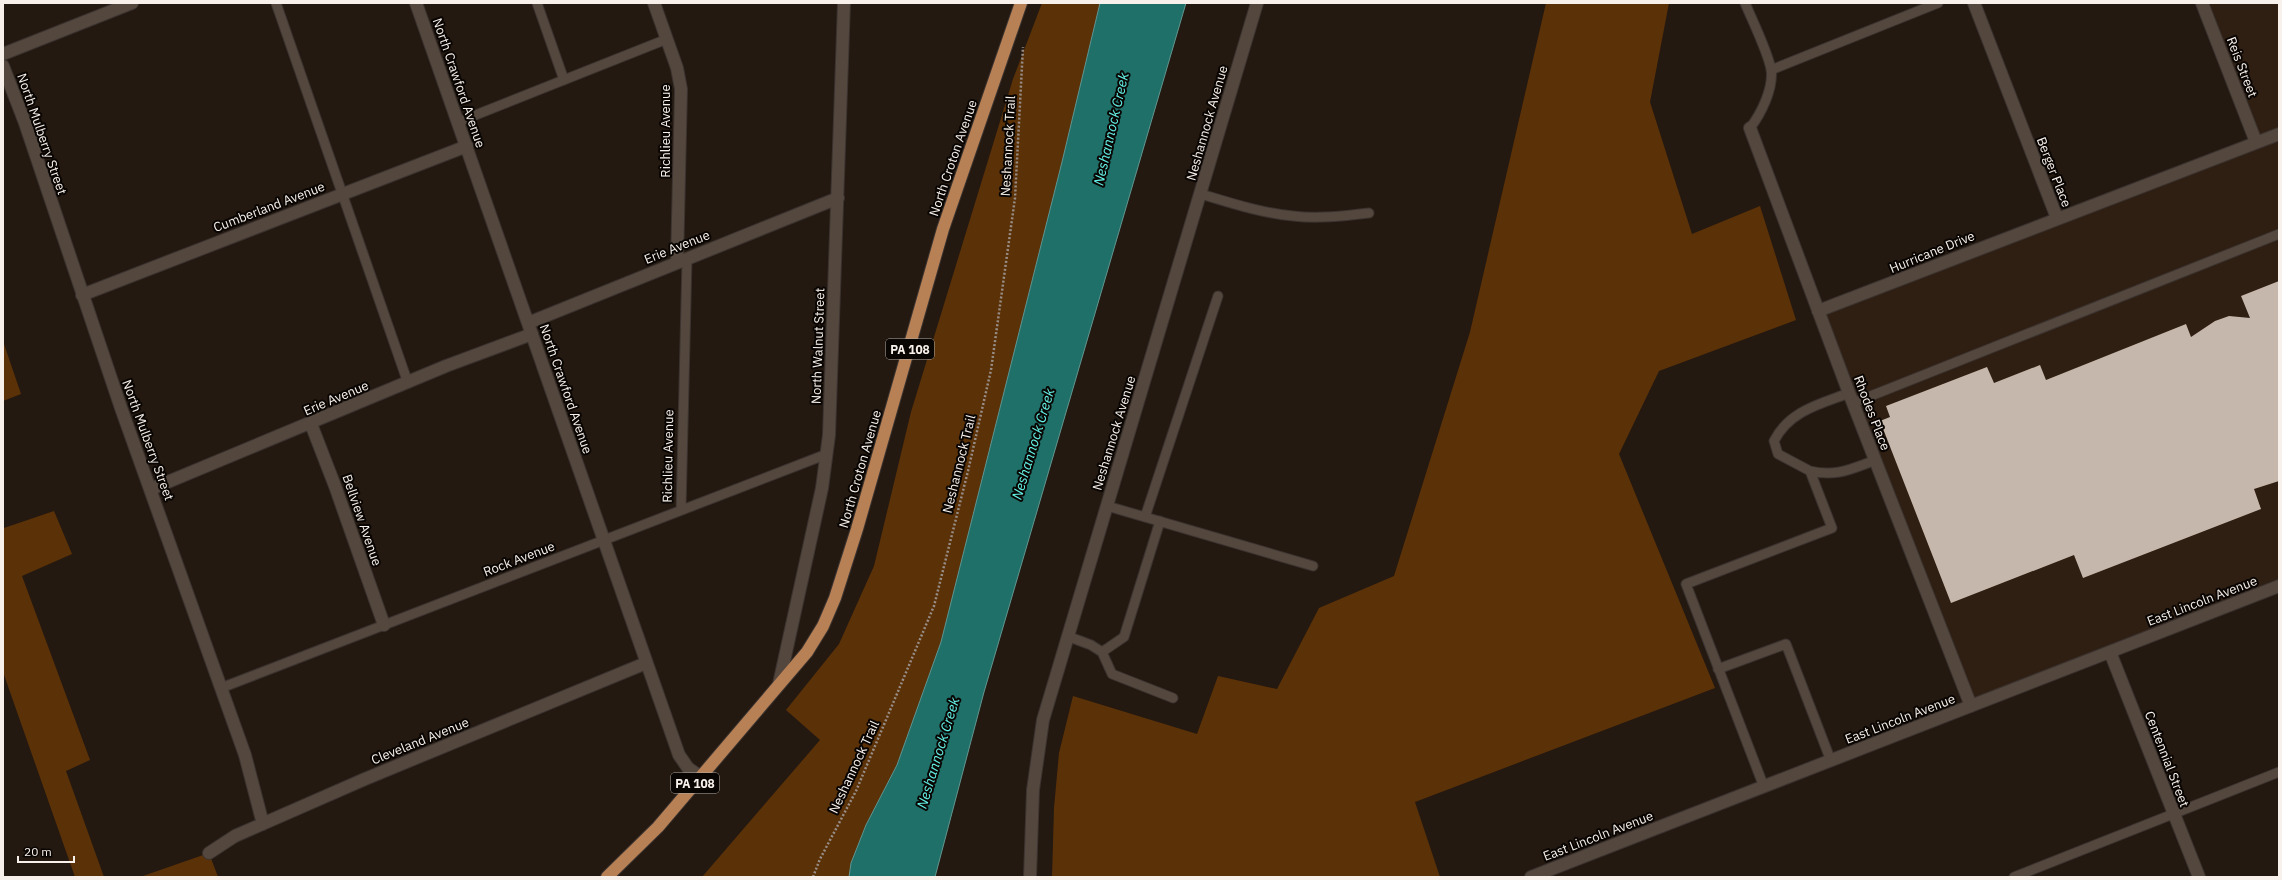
<svg xmlns="http://www.w3.org/2000/svg" width="2282" height="880" font-family="'IBM Plex Sans',sans-serif">
	<style>
		.built { fill: #2f1f12 }
		.green { fill: #5b3108 }
		.water { fill: #20706a; stroke: #619690 }
		.building { fill: #c6b7ac }
		.lines { fill: none; stroke-linecap: round; stroke-linejoin: round }
		.lane-casing { stroke: #3b3330; stroke-width: 11 }
		.street-casing { stroke: #3b3330; stroke-width: 14 }
		.primary-casing { stroke: #3b3330; stroke-width: 14 }
		.path { stroke: #988e87; stroke-width: 2.5; stroke-dasharray: 2 2; stroke-linecap: butt }
		.lane { stroke: #54473e; stroke-width: 9 }
		.street { stroke: #54473e; stroke-width: 12 }
		.primary { stroke: #b88155; stroke-width: 12 }
		.labels { text-anchor: middle; dominant-baseline: central; stroke-width: 4; stroke-linejoin: round; paint-order: stroke }
		.shield { fill: #090503; stroke: #b0aaa5; stroke-width: 1 }
		.shield-label { font-size: 12px; font-weight: bold; fill: #f8f0ea }
		.street-label { font-size: 13px; fill: #f8f0ea; stroke: #090503 }
		.water-label { font-size: 14px; font-style: italic; fill: #64f4e8; stroke: #090503 }
	</style>
	<rect width="100%" height="100%" fill="#241910"/>
	<path class="built" d="M2202 3H2279V586L1971 706 1818 312 2256 142Z"/>
	<path class="green" d="M1042 3H1100L1062 162 941 642 897 765 866 825 851 863 849 877H702L820 740 786 710 839 644 874 566 911 412 1013 79Z
		M1546 3H1669L1650 102 1692 234 1760 206 1796 320 1659 371 1619 454 1715 688 1415 802 1440 877H1052L1054 808 1059 753 1073 696 1197 734 1218 676 1277 689 1319 608 1394 576 1470 332Z
		M3 341 21 394 3 401Z
		M54 511 72 554 22 576 90 760 66 771 104 877H75L3 672V527L4 528Z
		M209 853 218 877H140Z"/>
	<path class="water" d="M1100 3H1186L984 692 935 877H849L851 863 866 825 897 765 941 642 1062 162Z"/>
	<path class="building" d="M2279 281V481L2254 489 2261 509 2083 578 2074 555 1951 603 1880 421 1890 417 1886 406 1987 367 1994 383 2040 365 2046 380 2186 324 2191 337 2215 321 2229 316 2250 318 2241 296Z"/>
	<g class="lines">
		<g class="lane-casing">
			<path id="lane" d="M276 3 408 383
				M537 3 564 80
				M1745 3C1753 22 1767 50 1771 69 1774 88 1761 114 1750 128
				M1771 70 1938 3
				M458 122 667 39
				M1201 194C1231 203 1261 213 1293 216 1318 219 1344 216 1369 213
				M1853 403 2279 234
				M1810 471 1778 454 1774 441C1789 411 1820 404 1849 393
				M1107 506 1313 566
				M681 510 687 259
				M1145 517 1218 296
				M1067 636 1091 645 1102 652 1124 637 1160 521
				M1102 652 1112 674 1173 698
				M1718 669 1786 644 1831 761
				M221 688 827 454
				M1764 787 1686 584 1832 528 1810 471C1837 477 1851 469 1876 460
				M2014 877 2279 772"/>
		</g>
		<g class="street-casing">
			<path id="street" d="M416 3 679 755 688 768 701 777
				M654 3 677 68 681 89 677 263
				M1974 3 2057 218
				M2202 3 2256 142
				M3 54 132 3
				M3 66 25 123 121 408 245 755 263 824
				M1750 128 1849 393 1971 706
				M82 295 467 146
				M1818 311 2279 134
				M528 323 838 198
				M311 424 335 486 384 625
				M151 489 446 366 532 334
				M2110 652 2199 877
				M779 684 822 488 829 435 844 3
				M209 853 235 836 365 779 646 663
				M1030 877 1033 790 1043 720 1257 3
				M1531 877 2279 586"/>
		</g>
		<g class="primary-casing">
			<path id="primary" d="M607 877 658 827 807 652 823 626 835 598 857 529 943 229 1021 3"/>
		</g>
		<path class="path" d="M813 877 820 859 856 791 934 606 968 471 991 370 1015 198 1023 47"/>
		<use href="#lane" class="lane"/>
		<use href="#street" class="street"/>
		<use href="#primary" class="primary"/>
	</g>
	<g class="labels">
		<g class="shield">
			<rect x="886" y="339" width="48" height="20" rx="3"/>
			<rect x="671" y="773" width="48" height="20" rx="3"/>
		</g>
		<g class="shield-label">
			<text x="910" y="349">PA 108</text>
			<text x="695" y="783">PA 108</text>
		</g>
		<g class="street-label">
			<text transform="translate(2242 67) rotate(69)">Reis Street</text>
			<text transform="translate(459 83) rotate(71)">North Crawford Avenue</text>
			<text transform="translate(1207 123) rotate(-74)">Neshannock Avenue</text>
			<text transform="translate(665 131) rotate(-90)">Richlieu Avenue</text>
			<text transform="translate(42 134) rotate(71)">North Mulberry Street</text>
			<text transform="translate(1008 146) rotate(-87)">Neshannock Trail</text>
			<text transform="translate(953 158) rotate(-71)">North Croton Avenue</text>
			<text transform="translate(2054 172) rotate(69)">Berger Place</text>
			<text transform="translate(269 207) rotate(-21)">Cumberland Avenue</text>
			<text transform="translate(677 247) rotate(-22)">Erie Avenue</text>
			<text transform="translate(1932 252) rotate(-22)">Hurricane Drive</text>
			<text transform="translate(818 346) rotate(-88)">North Walnut Street</text>
			<text transform="translate(566 389) rotate(71)">North Crawford Avenue</text>
			<text transform="translate(336 398) rotate(-23)">Erie Avenue</text>
			<text transform="translate(1872 413) rotate(69)">Rhodes Place</text>
			<text transform="translate(1114 433) rotate(-73)">Neshannock Avenue</text>
			<text transform="translate(148 440) rotate(70)">North Mulberry Street</text>
			<text transform="translate(668 456) rotate(-89)">Richlieu Avenue</text>
			<text transform="translate(959 464) rotate(-76)">Neshannock Trail</text>
			<text transform="translate(860 469) rotate(-74)">North Croton Avenue</text>
			<text transform="translate(362 520) rotate(71)">Bellview Avenue</text>
			<text transform="translate(519 559) rotate(-21)">Rock Avenue</text>
			<text transform="translate(2202 601) rotate(-21)">East Lincoln Avenue</text>
			<text transform="translate(1900 719) rotate(-21)">East Lincoln Avenue</text>
			<text transform="translate(420 741) rotate(-22)">Cleveland Avenue</text>
			<text transform="translate(2167 759) rotate(69)">Centennial Street</text>
			<text transform="translate(854 767) rotate(-65)">Neshannock Trail</text>
			<text transform="translate(1598 836) rotate(-21)">East Lincoln Avenue</text>
		</g>
		<g class="water-label">
			<text transform="translate(1111 129) rotate(-77)">Neshannock Creek</text>
			<text transform="translate(1033 444) rotate(-73)">Neshannock Creek</text>
			<text transform="translate(938 753) rotate(-73)">Neshannock Creek</text>
		</g>
	</g>
	<rect width="2282" height="880" fill="none" stroke="#f8f0ea" stroke-width="8"/>
	<path d="M18 856v6h56v-6" fill="none" stroke="#f8f0ea" stroke-width="2"/>
	<text x="24" y="856" font-size="12" fill="#f8f0ea" stroke="#090503" stroke-width="3" paint-order="stroke">20 m</text>
</svg>
